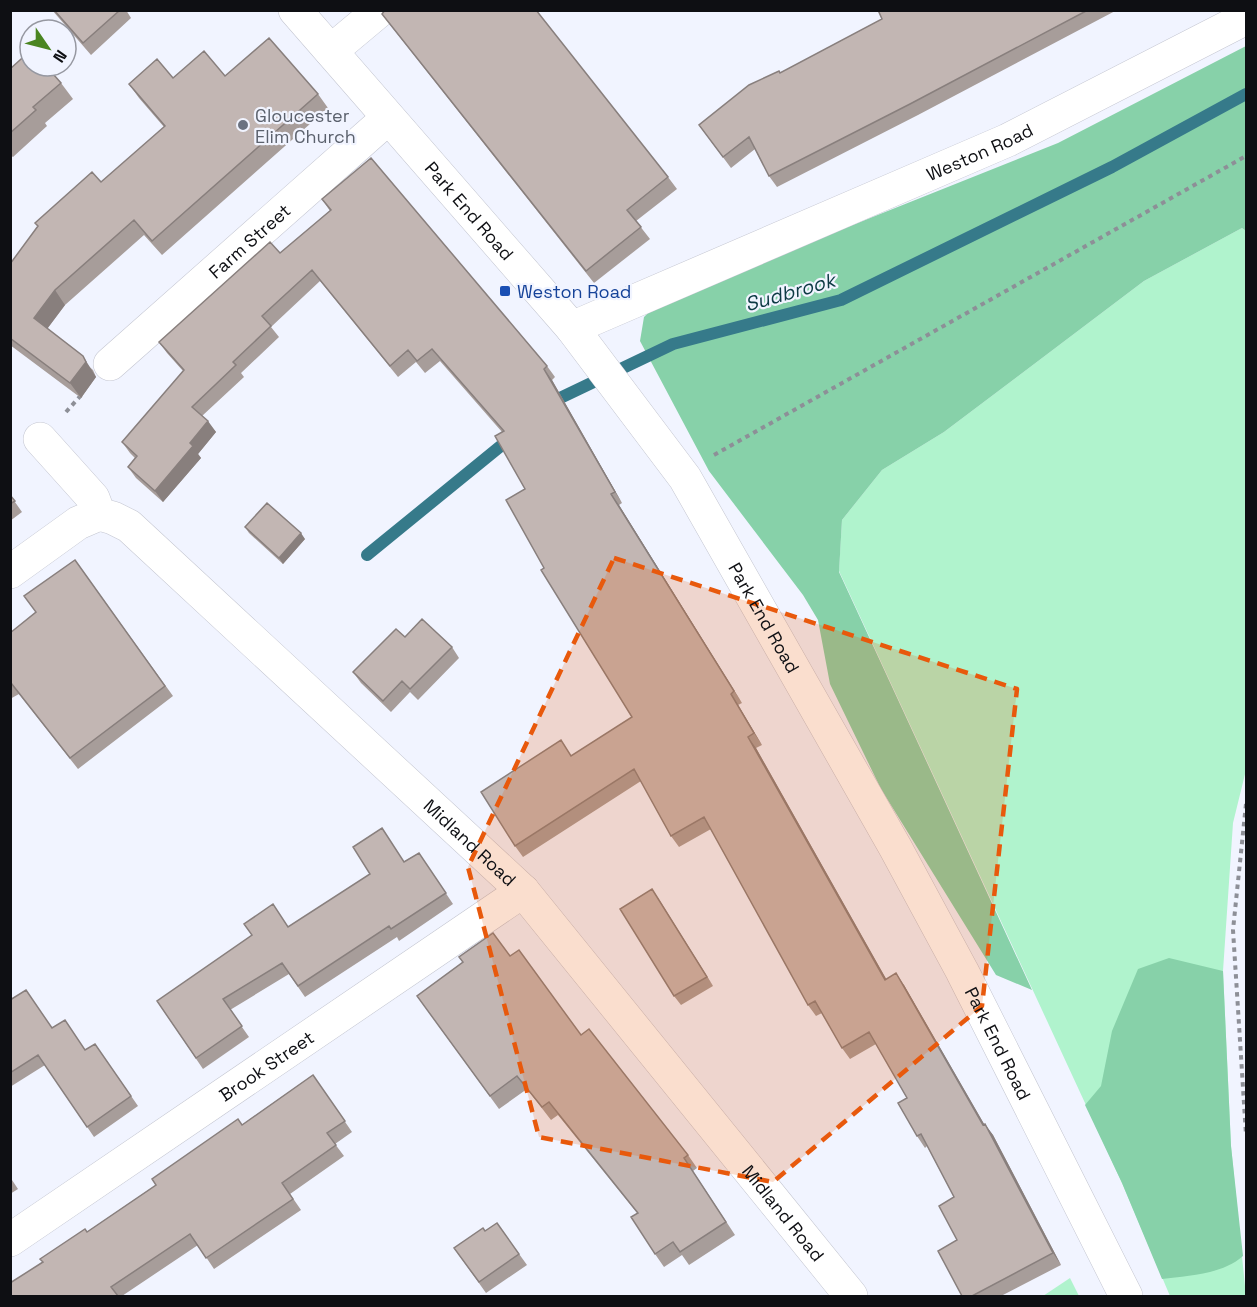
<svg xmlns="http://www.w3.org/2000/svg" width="1257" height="1307" font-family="'Space Grotesk',sans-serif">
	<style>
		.green { fill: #b0f3cd }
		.forest { fill: #87d1a9 }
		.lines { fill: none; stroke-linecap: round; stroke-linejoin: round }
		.stream { stroke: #367a8a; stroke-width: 12 }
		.minor-casing { stroke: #c4c6d1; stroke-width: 34 }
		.secondary-casing { stroke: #c4c6d1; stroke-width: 34 }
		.path { stroke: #8d8f97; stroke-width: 4; stroke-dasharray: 4.5 4.5; stroke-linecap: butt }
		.minor { stroke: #fff; stroke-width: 33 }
		.secondary { stroke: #fff; stroke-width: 33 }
		.wall { fill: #a79d9a }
		.shaded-wall { fill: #887f7d }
		.building { fill: #c2b6b3; stroke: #887f7d; stroke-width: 1.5 }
		.marked { fill: #e8590c; fill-opacity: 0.2; stroke: #e8590c; stroke-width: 4.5; stroke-dasharray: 12 8; stroke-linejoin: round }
		.worship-dot { fill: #6b7280; stroke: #f1f4ff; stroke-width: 2 }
		.transit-dot { fill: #1a4fb4; stroke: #f1f4ff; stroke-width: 2 }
		.labels { text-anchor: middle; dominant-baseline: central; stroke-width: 4.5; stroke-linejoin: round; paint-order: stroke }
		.worship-label { font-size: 18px; fill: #5b616d; stroke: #f1f4ff; text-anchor: start }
		.street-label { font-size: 18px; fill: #0e0f13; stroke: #f1f4ff }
		.transit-label { font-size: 18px; fill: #164399; stroke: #f1f4ff; text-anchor: start }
		.water-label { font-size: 20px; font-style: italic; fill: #0d3a44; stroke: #f1f4ff }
	</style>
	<rect width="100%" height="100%" fill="#f1f4ff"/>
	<path class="green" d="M1242 228 1246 231V770L1233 823 1223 971 1231 1146 1246 1296H1170L1122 1183 839 571 842 520 882 470 944 432 1144 281Z
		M1070 1278 1079 1296H1043Z"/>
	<path class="forest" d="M1246 46V231L1242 228 1144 281 944 432 882 470 842 520 839 572 1032 990 996 975 881 789 830 684 818 620 803 595 709 471 640 341 644 317 703 259 825 236 1058 143Z
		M1169 958 1223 971 1231 1146 1243 1256C1223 1274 1188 1276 1162 1279L1122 1183 1085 1105 1101 1086 1112 1031 1138 969Z"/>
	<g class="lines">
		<path class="stream" d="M550 406 558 399 673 344 841 300 1112 167 1246 94
			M367 555 513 436"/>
		<g class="minor-casing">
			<g id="minor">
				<path d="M331 51 380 10"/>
				<path id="s1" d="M572 328 1008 140 1246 18"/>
				<path id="s2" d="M110 364 388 118"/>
				<path id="s3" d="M40 439 93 498 99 514 113 518 129 526 523 891 851 1296"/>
				<path d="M10 572 78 523 99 514"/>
				<path id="s4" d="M10 1240 523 891"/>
			</g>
		</g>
		<g class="secondary-casing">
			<g id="secondary">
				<path id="s5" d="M295 10 572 328 685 478 895 847 962 971 1126 1296"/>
			</g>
		</g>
		<path class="path" d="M66 412 83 393
			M714 455 1246 156
			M1246 804 1233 930 1246 1135"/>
		<use href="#minor" class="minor"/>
		<use href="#secondary" class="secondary"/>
	</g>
	<path class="wall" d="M52 10H126L131 18 91 55Z
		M878 10H1117L918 115 777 187 769 176 755 149 731 168 699 125 781 73 882 19Z
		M382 14 668 177 677 189 636 221 650 239 594 283 391 26Z
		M10 69 61 83 73 99 45 123 47 126 13 157 10 155Z
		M225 76 318 94 328 108 162 255 144 235 65 305 47 329 93 370 96 377 81 398 10 345V264L38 227 35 223 101 182 164 127 139 98 129 84 173 78Z
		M322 199 547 366 555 377 552 380 622 503 619 505 742 703 738 705 762 745 756 748 886 979 904 985 984 1124 993 1135 1061 1265 1001 1296H962L957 1240 954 1197 927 1146 925 1148 917 1136 907 1098 876 1044 850 1059 842 1048 822 1013 816 1016 808 1005 711 829 679 847 671 836 641 781 523 857 515 846 571 756 632 717 544 568 525 489 502 432 440 361 425 373 416 362 398 377 320 281 271 327 279 337 241 373 244 377 202 416 216 432 198 454 201 458 163 502 136 478 128 467 135 458 130 453 122 442 183 371 167 353 159 342 280 253 330 211Z
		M10 495 22 512 10 521Z
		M245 527 305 539 283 564 249 533Z
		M75 560 173 696 78 769 19 694 10 699V633L36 613Z
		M405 637 452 647 459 658 418 700 410 692 391 712 361 683 353 672Z
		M419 853 453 904 399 941 397 937 305 997 289 974 230 1010 249 1037 203 1069 157 1001Z
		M658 898 713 986 681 1005 674 996Z
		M510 956 688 1155 697 1168 693 1171 735 1235 689 1265 682 1255 664 1267 655 1254 637 1213 558 1115 551 1120 527 1089 499 1109 417 996 463 963 459 957Z
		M10 1000 86 1050 95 1044 138 1106 94 1137 45 1065 10 1087Z
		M313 1075 352 1132 335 1144 344 1156 290 1194 301 1210 214 1269 198 1245 122 1296H10L43 1262 156 1185Z
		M10 1177 18 1189 10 1194Z
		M497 1223 527 1265 486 1293 454 1248 485 1231Z"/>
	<path class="shaded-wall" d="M55 290 65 305 44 333 34 318Z
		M83 356 96 377 81 398 70 383Z
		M544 369 552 380 622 503 615 492Z
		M208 421 216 432 198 454 201 458 163 502 155 491 190 443Z
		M611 494 619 505 742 703 734 691Z
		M301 533 305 539 283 564 279 558Z
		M731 694 738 705 762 745 754 733Z
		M748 737 756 748 893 991 885 980Z
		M652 889 658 898 713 986 707 977Z
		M896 973 904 985 991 1136 983 1125Z
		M985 1124 993 1135 1061 1265 1053 1253Z"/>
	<path class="building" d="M54 10H120L83 43Z
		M385 10H536L668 177 627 210 641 227 586 271 382 14Z
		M878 10H1088L910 104 769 176 749 137 723 157 699 125 749 85 779 71 780 73 882 19Z
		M269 38 318 94 152 241 134 220 55 290 34 318 83 356 86 362 70 383 10 338V264L38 226 35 223 92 172 101 182 165 126 129 84 157 59 173 78 204 51 225 76Z
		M30 51V66H46L61 83 33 107 36 110 10 133V69Z
		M371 158 547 366 544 369 615 492 611 494 734 691 731 694 754 733 748 737 885 980 896 973 983 1125 985 1124 1053 1253 972 1296H962L938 1251 957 1240 939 1206 954 1197 921 1134 917 1136 898 1103 907 1098 869 1032 842 1048 815 1001 808 1005 704 817 671 836 634 769 515 846 481 792 561 740 571 756 632 717 541 570 544 568 506 500 525 489 495 436 504 431 432 349 417 361 408 350 390 366 312 270 262 316 271 326 233 362 236 365 192 407 208 421 190 443 193 446 155 491 128 467 137 456 122 442 184 370 159 342 270 242 280 253 331 210 322 199Z
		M10 495 15 501 10 504Z
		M267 503 301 533 279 558 245 527Z
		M75 560 165 686 70 758 11 683 10 684V633L36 612 24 596Z
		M422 619 452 647 410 689 402 681 383 701 353 672 396 629 405 637Z
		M382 828 404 862 419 853 446 893 391 929 389 926 298 986 282 963 223 999 242 1026 196 1058 157 1001 252 935 244 924 273 904 288 927 370 874 353 847Z
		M652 889 707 977 674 996 620 909Z
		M493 933 510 956 519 950 581 1035 589 1029 688 1155 684 1158 726 1222 680 1252 673 1242 655 1254 631 1217 638 1213 549 1102 542 1107 517 1076 490 1096 417 996 463 962 459 957Z
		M26 990 52 1028 65 1020 85 1050 95 1044 131 1096 87 1127 38 1055 10 1073V1000Z
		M313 1075 345 1121 327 1133 336 1145 282 1183 293 1199 206 1258 190 1234 111 1287 118 1296H10V1283L43 1262 40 1259 85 1229 87 1232 156 1185 152 1179 238 1119 242 1125Z
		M497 1223 519 1254 479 1282 454 1248 483 1228 485 1231Z"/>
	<path class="marked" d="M614 558 1017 689 982 1006 773 1182 539 1137 468 867Z"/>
	<circle class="worship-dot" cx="243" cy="125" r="6"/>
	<rect class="transit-dot" x="499" y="285" width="12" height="12" rx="3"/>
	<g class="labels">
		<g class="worship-label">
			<text x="255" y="115">Gloucester<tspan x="255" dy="21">Elim Church</tspan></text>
		</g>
		<g class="street-label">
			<text stroke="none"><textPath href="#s1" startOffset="444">Weston Road</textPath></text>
			<text stroke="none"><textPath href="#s5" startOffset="266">Park End Road</textPath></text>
			<text stroke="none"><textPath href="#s2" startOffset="186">Farm Street</textPath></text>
			<text stroke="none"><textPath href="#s5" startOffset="770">Park End Road</textPath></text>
			<text stroke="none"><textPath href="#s3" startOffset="594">Midland Road</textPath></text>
			<text stroke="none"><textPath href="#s5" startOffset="1256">Park End Road</textPath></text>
			<text stroke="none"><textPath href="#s4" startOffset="310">Brook Street</textPath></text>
			<text stroke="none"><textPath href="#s3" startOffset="1080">Midland Road</textPath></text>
		</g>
		<g class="transit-label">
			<text x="517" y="291">Weston Road</text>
		</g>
		<g class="water-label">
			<text transform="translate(790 292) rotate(-16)">Sudbrook</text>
		</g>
	</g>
	<rect width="1257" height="1307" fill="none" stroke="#0e0f13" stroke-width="24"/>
	<g transform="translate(48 48) rotate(125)"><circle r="28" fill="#f1f4ff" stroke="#9698a1" stroke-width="1.5"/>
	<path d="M0-4.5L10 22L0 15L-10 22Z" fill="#4a8521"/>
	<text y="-9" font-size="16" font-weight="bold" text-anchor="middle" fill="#0e0f13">N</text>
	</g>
</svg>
